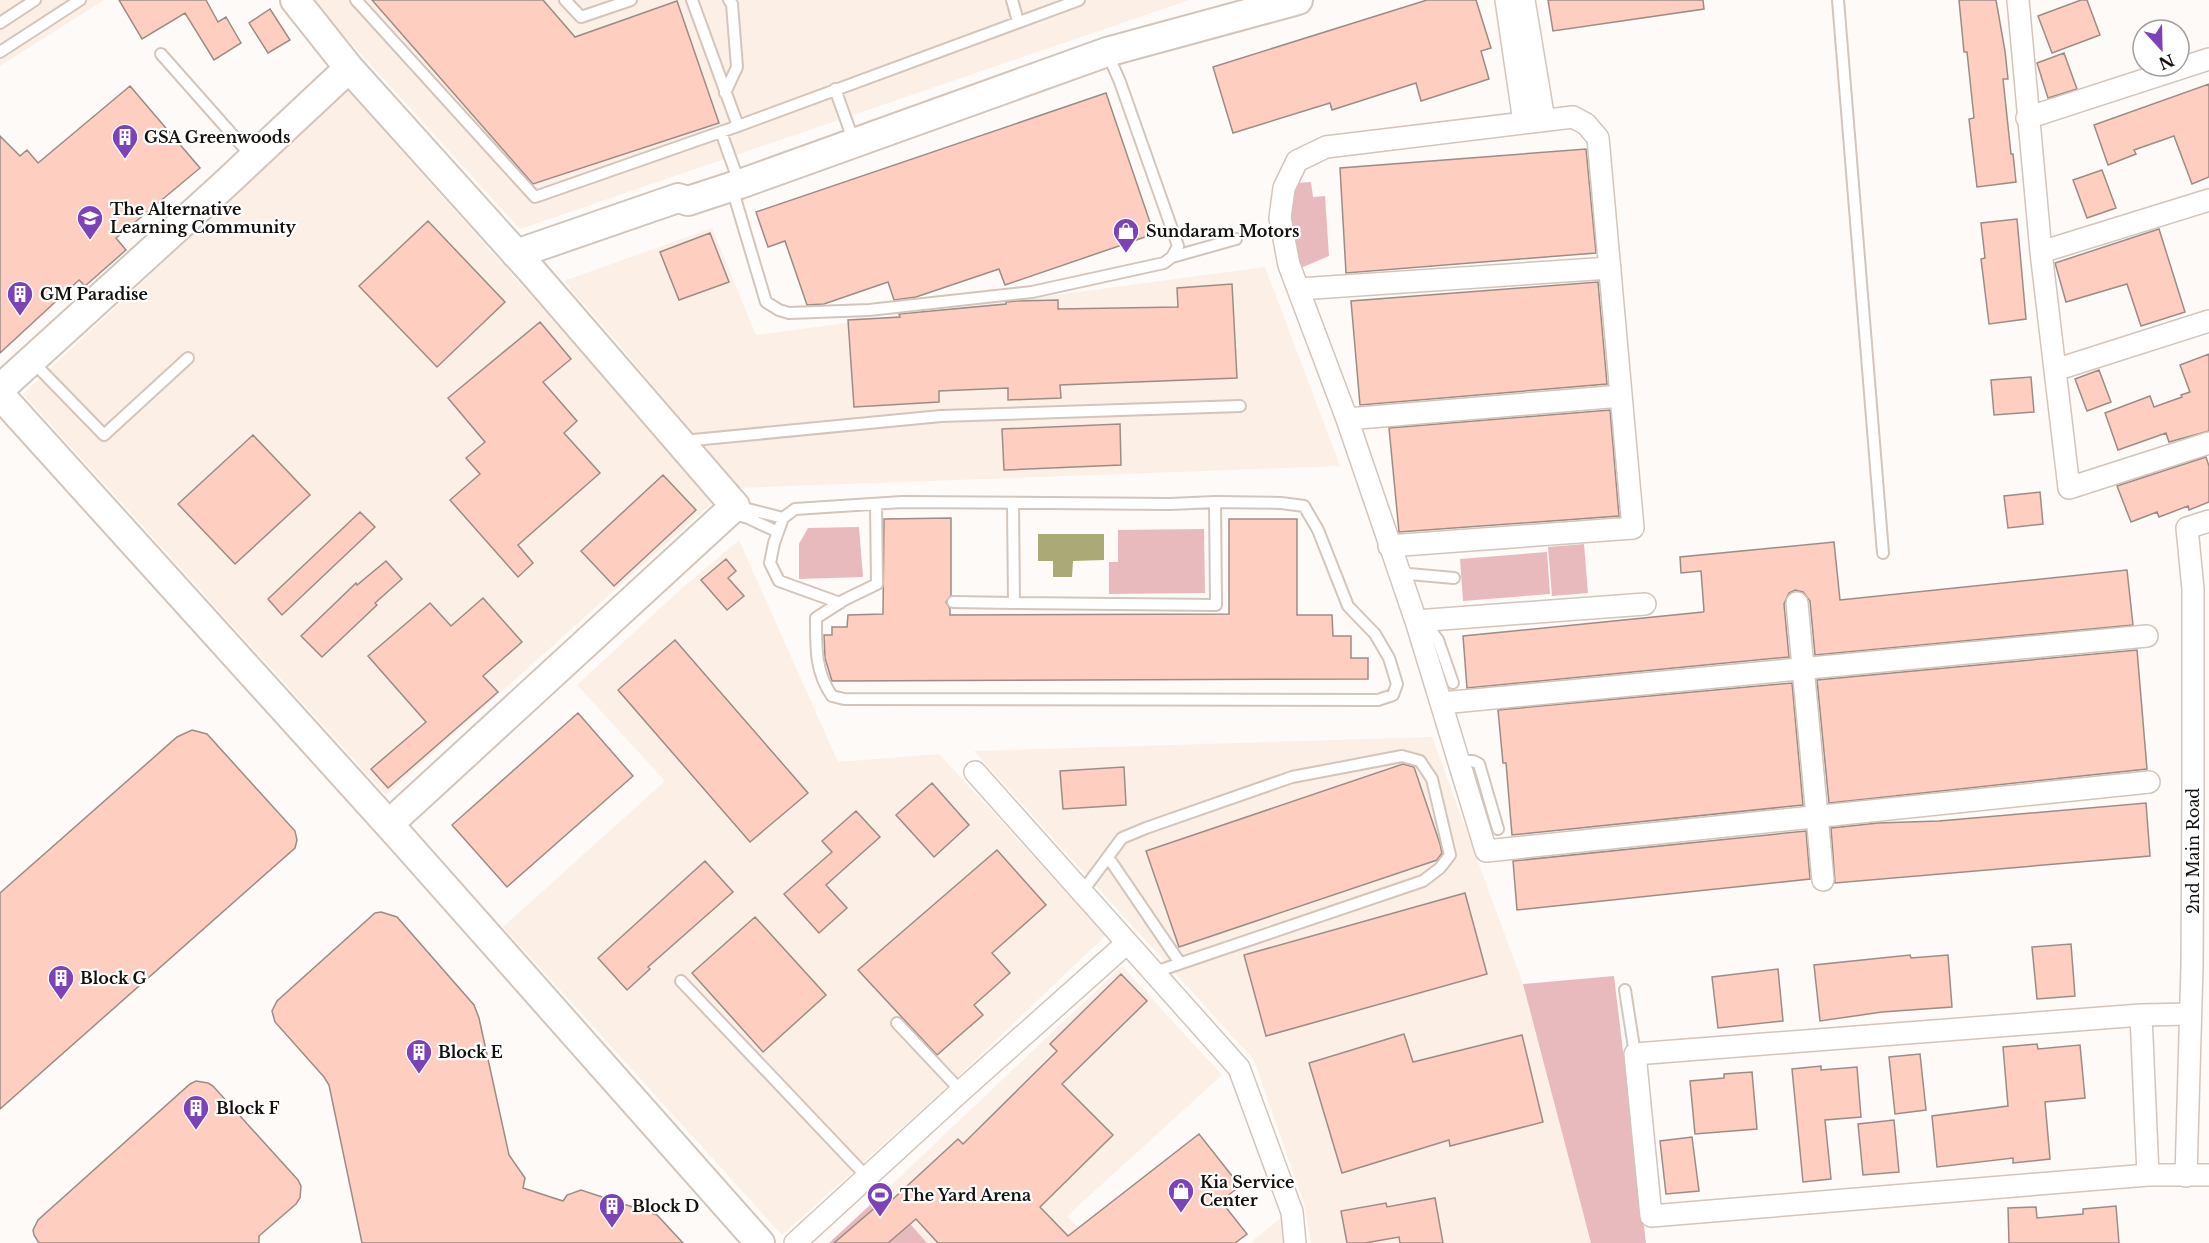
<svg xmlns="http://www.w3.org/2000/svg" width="2209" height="1243" font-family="'Libre Baskerville',serif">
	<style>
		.built { fill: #fcefe5 }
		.green { fill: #e8babd }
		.water { fill: #abaa76 }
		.building { fill: #fecec0; stroke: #9d8c86; stroke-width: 1.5 }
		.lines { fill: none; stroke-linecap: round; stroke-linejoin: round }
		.lane-casing { stroke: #d3c5ba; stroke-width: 14 }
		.street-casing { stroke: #d3c5ba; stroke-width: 24 }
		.secondary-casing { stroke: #d3c5ba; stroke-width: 32 }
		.lane { stroke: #fff; stroke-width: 10 }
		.street { stroke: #fff; stroke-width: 21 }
		.secondary { stroke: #fff; stroke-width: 28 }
		.labels { text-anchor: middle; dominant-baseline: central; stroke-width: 4.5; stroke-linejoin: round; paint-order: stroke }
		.poi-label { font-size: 16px; font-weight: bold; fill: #15100c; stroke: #fff; text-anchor: start }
		.street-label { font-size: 16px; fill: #15100c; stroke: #fff }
	</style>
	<rect width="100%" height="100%" fill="#fdfaf8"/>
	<path class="built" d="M0 0H104L0 66Z
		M312 0H1189L520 229Z
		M347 90 714 501 386 795 23 394Z
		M712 228 756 335 1265 267 1340 466 738 488 626 353 564 281Z
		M739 540 838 762 939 754 1106 935 945 1089 782 1235 503 927 665 781 577 685 681 589Z
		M1432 737 1523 984 1591 1243H1311L1304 1203 1254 1060 974 751Z
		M1122 966 1222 1075 1067 1216 1091 1243H927L883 1193Z
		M1282 1217 1285 1243H1250Z"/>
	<path class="green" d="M1311 182 1313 197 1325 196 1329 256 1296 270 1289 254 1291 193 1296 183Z
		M859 527 863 577 799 579V544L808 528Z
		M1204 529 1205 593 1109 594V562H1118V530Z
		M1584 544 1588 593 1552 596 1548 547Z
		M1547 552 1550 594 1463 601 1460 559Z
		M1614 976 1646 1243H1591L1523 984Z
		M883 1193 927 1243H829Z"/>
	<path class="water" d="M1038 534H1104V560L1073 561 1072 577H1053V561H1038Z"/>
	<path class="building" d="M119 0H206L218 22 226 17 241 43 214 60 185 13 142 39Z
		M372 0H543L575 37 677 1 719 123 533 184Z
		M1427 0H1476L1491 48 1481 51 1489 79 1421 101 1416 83 1332 110 1330 103 1233 133 1213 67Z
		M1548 0H1703L1704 9 1553 31Z
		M1959 0H1996L2005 51 2008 79H2003L2011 154H2013L2016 182 1977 187 1969 119 1974 118 1967 52H1964Z
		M2081 0H2087L2100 35 2052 53 2038 16Z
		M270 9 290 40 268 53 249 23Z
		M2064 53 2077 89 2048 98 2037 63Z
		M2209 84V177L2192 184 2174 136 2134 150 2136 154 2108 165 2094 125Z
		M130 86 200 168 116 238 126 250 85 286 79 280 0 353V136L20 156 27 150 38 163Z
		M1106 93 1154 234 1005 285 999 269 916 297 894 300 888 282 824 304 807 305 785 241 768 247 756 212Z
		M1586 149 1596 253 1346 273 1340 168Z
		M2102 170 2116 208 2087 218 2073 180Z
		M2017 219 2026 319 1989 324 1981 259 1985 258 1981 223Z
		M428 221 505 302 437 367 359 286Z
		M2159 229 2185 312 2141 326 2127 284 2066 302 2055 263Z
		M710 233 729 282 679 300 660 252Z
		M1598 282 1607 384 1360 405 1351 301Z
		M1232 284 1237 378 1060 385 1061 398 1008 400V388L939 391V402L854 407 848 320 900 317 899 314 1006 304V302L1017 301 1058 300V309L1178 307 1177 288Z
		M540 322 571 359 543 382 577 421 564 433 600 473 518 545 533 563 518 577 450 500 480 474 466 458 485 442 448 398Z
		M2209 354V431L2169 442 2166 433 2118 450 2105 413 2150 396 2154 407 2182 397 2181 395 2190 392 2180 365Z
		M2099 370 2111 402 2087 411 2075 379Z
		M2031 377 2034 412 1994 415 1991 380Z
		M1610 410 1619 516 1399 532 1389 428Z
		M1120 424 1121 465 1004 470 1002 429Z
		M253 435 310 495 235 564 178 504Z
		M2206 457 2209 466V502L2189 510 2188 506 2159 517 2157 512 2131 522 2117 486Z
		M663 475 696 510 614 586 581 551Z
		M2040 492 2043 524 2008 528 2004 496Z
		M360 512 375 527 282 615 268 599Z
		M951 518V595L946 602 950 609V615L1229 614V519H1297V615H1332L1333 636H1351V658H1368V679L832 681 825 658 824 635H832V627H847L848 615 883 614 884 519Z
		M1834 542 1840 600 2127 570 2133 625 1815 655 1810 601 1803 592 1795 590 1789 593 1784 604 1789 657 1467 688 1463 636 1703 612 1704 611 1701 571 1681 573 1680 557Z
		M726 559 736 571 728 578 744 596 727 610 701 580Z
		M386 561 402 579 375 603 377 605 322 657 301 636 356 583 357 585Z
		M483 598 522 642 483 676 498 692 388 788 371 769 426 722 368 656 430 603 451 626Z
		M675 640 808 793 750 842 618 690Z
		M2137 650 2147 769 1829 803 1817 680Z
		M1792 683 1803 805 1512 835 1506 763H1503L1498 710Z
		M578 713 633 776 507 887 452 825Z
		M192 730 207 734 295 831 297 840 295 848 0 1109V893L177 737Z
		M1403 764 1414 767 1440 844 1442 853 1437 860 1179 947 1146 851Z
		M1124 767 1126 805 1063 809 1060 771Z
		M932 783 969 825 934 857 896 815Z
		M2146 803 2150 856 1835 883 1831 828 1878 823 1939 821Z
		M856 811 880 837 826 885 847 908 819 933 784 894 832 852 822 841Z
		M1806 831 1810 879 1517 910 1513 861Z
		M997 850 1046 905 992 953 1010 973 974 1005 983 1015 937 1055 858 970Z
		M705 861 733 892 648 967 650 969 627 990 598 958Z
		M1465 893 1487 974 1266 1036 1244 955Z
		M381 912 397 917 474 1005 479 1018 509 1155 525 1178 523 1188 563 1201 567 1195 581 1190 657 1215 683 1243H362L329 1085 324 1077 275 1022 272 1011 277 1001 375 913Z
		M755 917 826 995 763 1052 692 973Z
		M2071 944 2075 996 2037 999 2032 947Z
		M1910 955 1911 958 1948 955 1952 1007 1882 1012 1820 1021 1814 965Z
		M1778 969 1783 1021 1718 1028 1712 977Z
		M1121 974 1147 1001 1062 1084 1113 1135 1040 1207 1068 1236 1199 1134 1240 1186 1221 1201 1247 1234 1235 1243H938L916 1219 888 1243H834L877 1206 881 1210 958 1139 963 1144 1057 1051 1050 1044Z
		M1404 1034 1413 1062 1522 1035 1543 1122 1450 1146 1449 1140 1342 1173 1309 1063Z
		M2037 1044 2038 1049 2080 1045 2085 1098 2045 1102 2050 1159 2013 1163V1158L1937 1167 1932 1116 2008 1106 2003 1047Z
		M1920 1054 1926 1110 1895 1114 1889 1057Z
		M1821 1066V1070L1857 1067 1861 1117 1825 1120 1831 1179 1803 1182 1792 1069Z
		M1752 1072 1757 1129 1695 1134 1690 1081 1724 1078V1074Z
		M196 1081 208 1083 213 1086 298 1180 301 1186 300 1198 296 1204 259 1236V1243H39L34 1235 33 1230 38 1220 190 1084Z
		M1894 1120 1899 1172 1863 1175 1858 1124Z
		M1692 1137 1699 1191 1666 1194 1660 1141Z
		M1435 1198 1443 1243H1400L1399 1237 1365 1243H1347L1341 1211 1386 1203 1387 1207Z
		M2116 1206 2119 1243H2009L2008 1208 2036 1207 2037 1218 2083 1214V1209Z"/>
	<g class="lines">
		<g class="lane-casing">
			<path id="lane" d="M356 0 535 197 738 126 692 0
				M565 0 581 17 631 0
				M1012 0 1018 21
				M1838 0 1883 553
				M0 23 35 0
				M0 52 80 0
				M161 54 253 158
				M835 89 854 142
				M725 93 737 67 732 4 729 0
				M738 126 1079 0
				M721 132 739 182
				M732 188 766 302 779 310 789 313 869 310 1032 292 1164 263 1172 257 1178 246 1120 82 1107 52
				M1172 257 1236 239
				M32 361 104 435 188 358
				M683 441 941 416 1240 406
				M1013 503 1014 603 1216 605 1215 502
				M736 506 783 518
				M731 513 748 518 778 532
				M1398 570 1409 574 1454 578
				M953 602 1014 603
				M840 603 779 581 770 563 774 543 783 518 795 509 902 502 1170 504 1215 502 1281 503 1304 506 1318 530 1348 606 1375 634 1389 658 1397 684 1393 695 1378 700 844 699 832 696C815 672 816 647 816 618L844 600 877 584 876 504
				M1419 631 1430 629 1438 640 1453 683
				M1459 761H1473L1479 764 1498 829
				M1108 857 1180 963
				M1082 892 1122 838 1146 828 1292 777 1402 756 1420 761 1432 779 1450 855 1440 868 1423 881 1155 972
				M681 981 867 1177
				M1625 990 1635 1054
				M897 1023 961 1091"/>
		</g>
		<g class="street-casing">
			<path id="street" d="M1506 0 1524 122
				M1524 0 1544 120
				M2018 0 2041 252 2069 488 2209 443
				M2027 118 2209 59
				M2041 252 2209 200
				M1299 289 1610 268
				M2055 370 2209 321
				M1347 419 1621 396
				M1389 546 1633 528 1598 138 1586 124 1573 117 1326 147 1297 161 1284 188 1280 218 1289 265 1347 419 1416 621 1486 851 2149 782
				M1797 603 1823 880
				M1416 621 1645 604
				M1442 703 2147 636
				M975 772 1239 1068 1292 1212 1295 1243
				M2190 1014 2141 1015 1635 1054 1651 1216 2148 1175H2209
				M2141 1015 2148 1175
				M2186 1176 2192 966 2193 796V589L2187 528 2209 521
				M795 1243 961 1091 1127 943"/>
		</g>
		<g class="secondary-casing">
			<path id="secondary" d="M295 0 349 68 530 269 735 506 389 824
				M516 254 678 198 688 201 740 184 1107 52 1298 0
				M0 389 224 185 349 68
				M0 395 401 838 760 1243"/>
		</g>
		<use href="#lane" class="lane"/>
		<use href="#street" class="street"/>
		<use href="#secondary" class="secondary"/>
	</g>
	<defs>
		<g id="building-pin" transform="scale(1.35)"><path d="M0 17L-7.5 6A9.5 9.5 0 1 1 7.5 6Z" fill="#7d42b8" stroke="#fff"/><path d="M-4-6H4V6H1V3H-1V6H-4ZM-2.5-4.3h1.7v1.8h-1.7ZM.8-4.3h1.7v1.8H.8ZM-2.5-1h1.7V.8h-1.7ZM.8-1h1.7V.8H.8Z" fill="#fff"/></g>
		<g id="school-pin" transform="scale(1.35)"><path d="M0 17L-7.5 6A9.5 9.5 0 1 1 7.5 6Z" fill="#7d42b8" stroke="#fff"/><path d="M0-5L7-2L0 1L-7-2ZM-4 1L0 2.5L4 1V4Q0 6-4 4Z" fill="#fff"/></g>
		<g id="shop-pin" transform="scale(1.35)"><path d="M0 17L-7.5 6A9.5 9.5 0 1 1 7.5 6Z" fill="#7d42b8" stroke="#fff"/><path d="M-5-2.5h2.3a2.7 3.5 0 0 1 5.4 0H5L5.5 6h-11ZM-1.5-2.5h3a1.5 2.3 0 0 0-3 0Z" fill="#fff"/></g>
		<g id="stadium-pin" transform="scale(1.35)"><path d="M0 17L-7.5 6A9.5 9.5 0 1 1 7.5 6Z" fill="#7d42b8" stroke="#fff"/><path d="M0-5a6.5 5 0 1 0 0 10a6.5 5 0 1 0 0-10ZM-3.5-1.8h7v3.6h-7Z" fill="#fff"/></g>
	</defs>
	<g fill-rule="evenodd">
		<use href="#building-pin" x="125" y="137"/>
		<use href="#school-pin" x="90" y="218"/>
		<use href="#shop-pin" x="1126" y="231"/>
		<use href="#building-pin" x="20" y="294"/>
		<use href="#building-pin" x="61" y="978"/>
		<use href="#building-pin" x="419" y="1052"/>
		<use href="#building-pin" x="196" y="1108"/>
		<use href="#shop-pin" x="1181" y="1191"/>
		<use href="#stadium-pin" x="880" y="1195"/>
		<use href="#building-pin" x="612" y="1206"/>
	</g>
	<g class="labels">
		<g class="poi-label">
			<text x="144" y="137">GSA Greenwoods</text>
			<text x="110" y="209">The Alternative<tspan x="110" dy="18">Learning Community</tspan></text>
			<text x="1146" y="231">Sundaram Motors</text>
			<text x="40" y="294">GM Paradise</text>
			<text x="80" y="978">Block G</text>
			<text x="438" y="1052">Block E</text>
			<text x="216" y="1108">Block F</text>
			<text x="1200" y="1182">Kia Service<tspan x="1200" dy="18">Center</tspan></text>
			<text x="900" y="1195">The Yard Arena</text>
			<text x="632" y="1206">Block D</text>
		</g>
		<g class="street-label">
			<text transform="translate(2193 851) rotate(-90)">2nd Main Road</text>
		</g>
	</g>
	<g transform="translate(2161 48) rotate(158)"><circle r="28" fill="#ffffff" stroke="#a19f9e" stroke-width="1.5"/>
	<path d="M0-4.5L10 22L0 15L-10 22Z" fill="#7d42b8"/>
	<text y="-9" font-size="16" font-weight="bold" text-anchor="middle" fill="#15100c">N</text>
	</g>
</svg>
